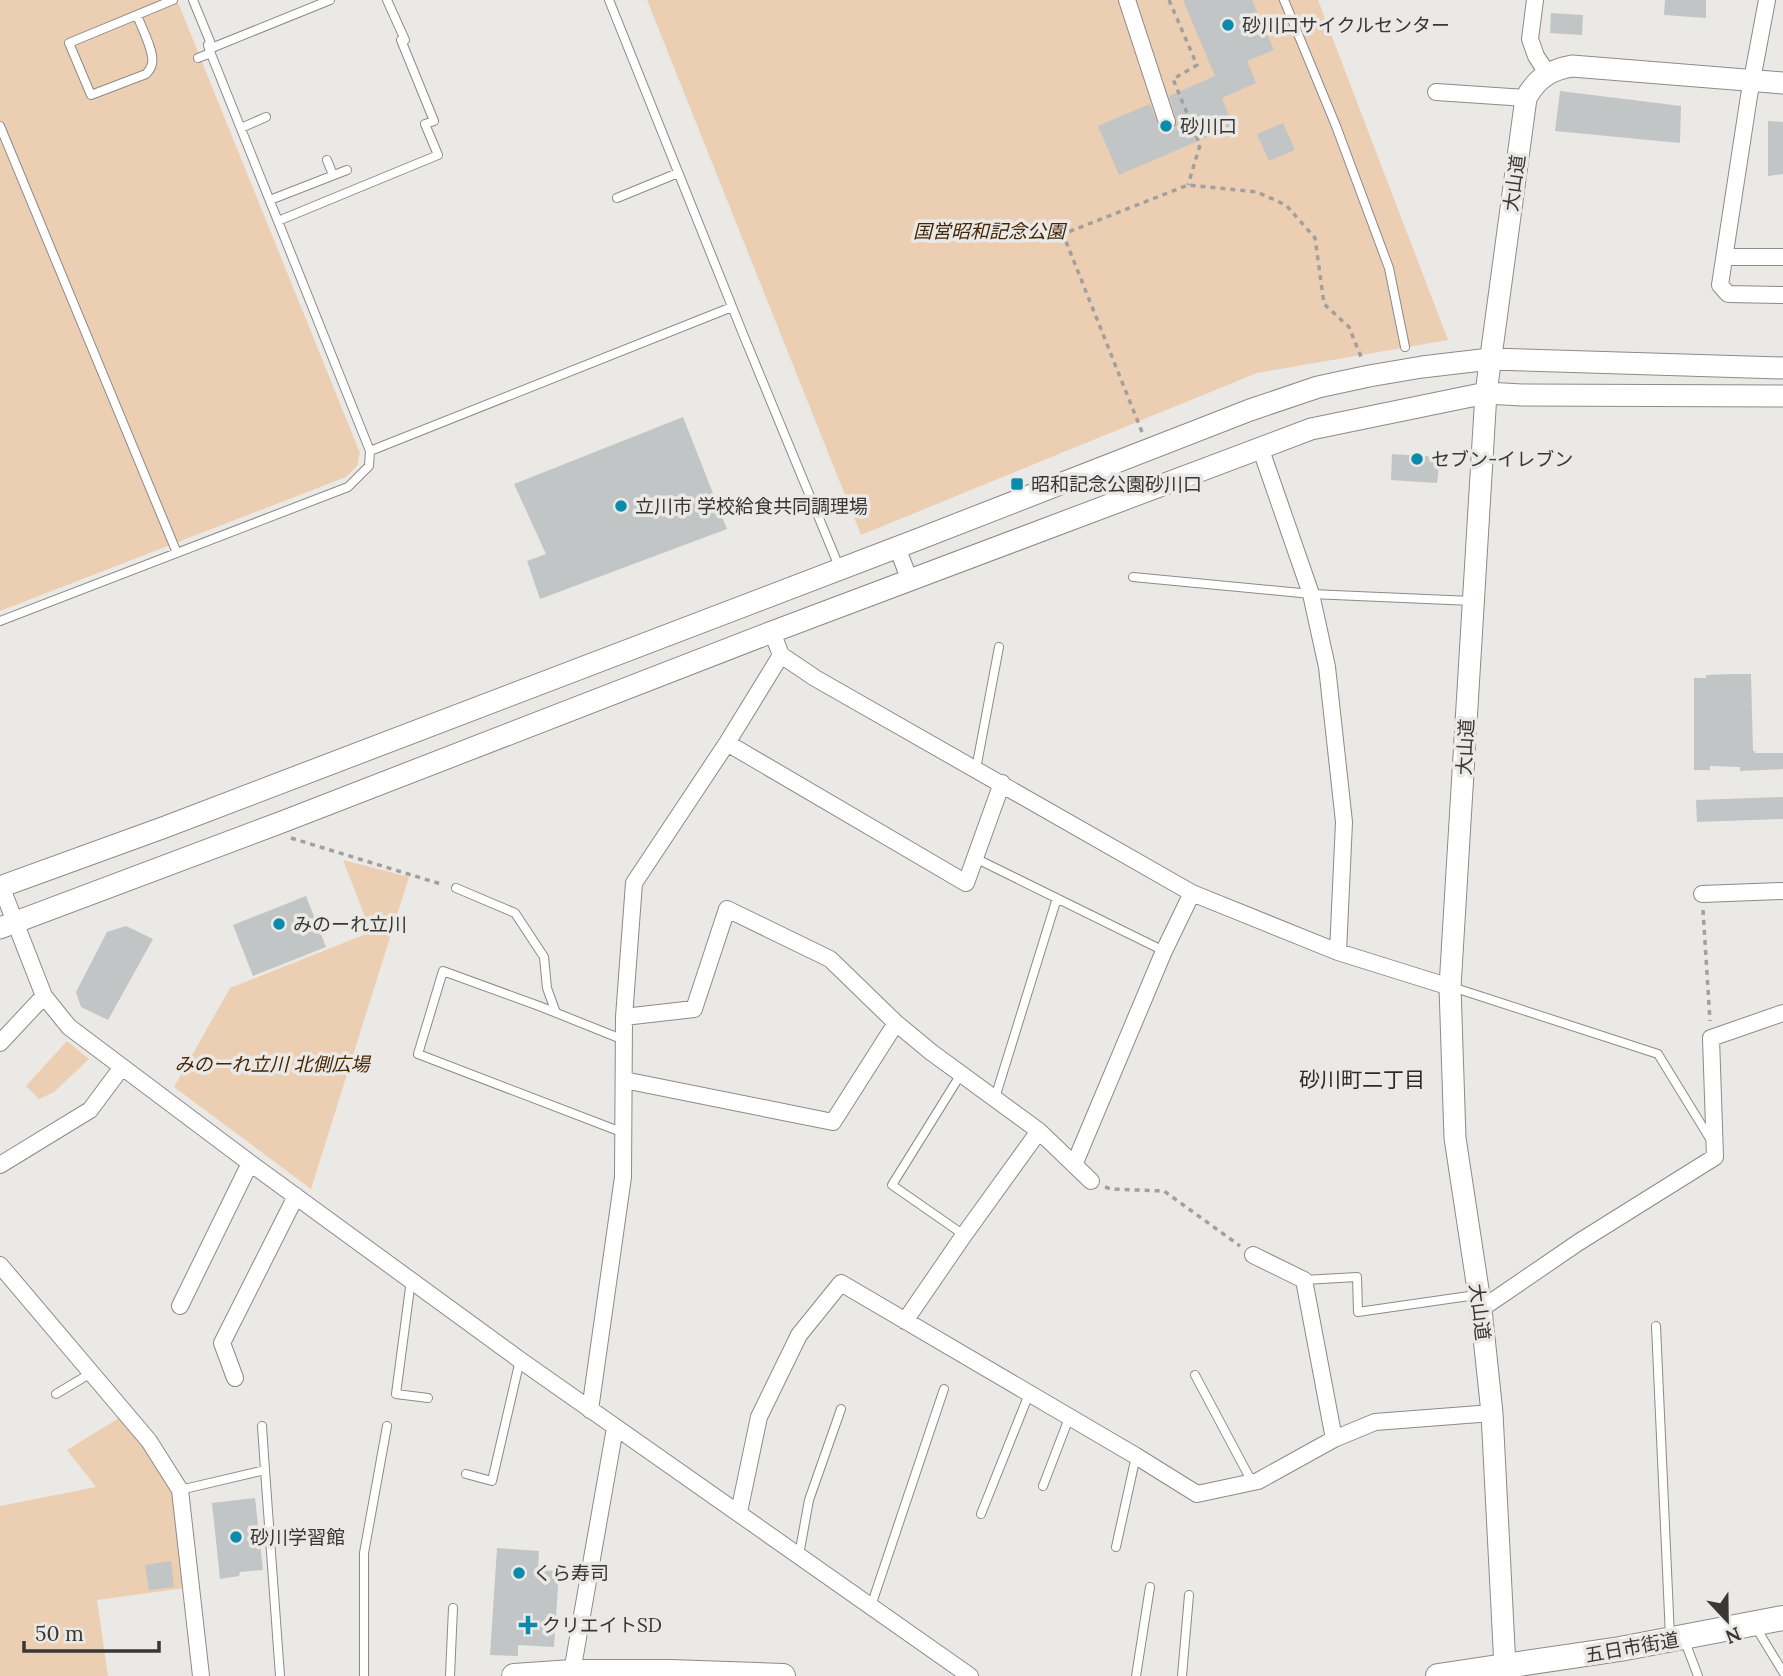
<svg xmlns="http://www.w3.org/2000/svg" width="1783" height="1676" font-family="Lora,'Noto Sans JP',serif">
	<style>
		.green { fill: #ecceb3 }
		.building { fill: #c1c5c6 }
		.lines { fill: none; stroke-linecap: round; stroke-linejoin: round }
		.lane-casing { stroke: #8d8a88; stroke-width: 10 }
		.street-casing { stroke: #8d8a88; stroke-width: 18 }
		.secondary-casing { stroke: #8d8a88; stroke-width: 23 }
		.primary-casing { stroke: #8d8a88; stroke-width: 26 }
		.path { stroke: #a1a09e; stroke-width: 3.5; stroke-dasharray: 5 5; stroke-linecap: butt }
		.lane { stroke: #fff; stroke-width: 8 }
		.street { stroke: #fff; stroke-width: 16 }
		.secondary { stroke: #fff; stroke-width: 21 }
		.primary { stroke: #fff; stroke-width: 24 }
		.poi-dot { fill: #0b8bac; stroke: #ebe9e6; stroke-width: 2.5 }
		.labels { text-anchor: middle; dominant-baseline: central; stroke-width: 7; stroke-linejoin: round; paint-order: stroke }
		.poi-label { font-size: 19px; fill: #383736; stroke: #ebe9e6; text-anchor: start }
		.street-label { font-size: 19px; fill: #383736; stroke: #ebe9e6 }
		.park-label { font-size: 19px; font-style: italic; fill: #442604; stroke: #ebe9e6 }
		.neighbourhood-label { font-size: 21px; fill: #2d2b29; stroke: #ebe9e6 }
	</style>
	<rect width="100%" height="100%" fill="#ebe9e6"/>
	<path class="green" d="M0 0H177L360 453 357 466 346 477 0 611Z
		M647 0H1318L1448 340 1257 373 861 535Z
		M343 860 409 877 311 1189 174 1087 230 988 371 932Z
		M67 1041 89 1059 54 1092 39 1099 26 1086Z
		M119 1418 149 1452 174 1495 185 1588 97 1600 108 1676H0V1506L96 1487 67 1450Z"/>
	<path class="building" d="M1183 0H1252L1274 50 1247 61 1256 83 1222 98 1233 126 1119 175 1098 126 1150 104 1160 129 1166 132H1171L1175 128 1177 123 1169 96 1215 76Z
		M1665 0H1706V18L1664 15Z
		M1551 13 1583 15 1582 35 1550 33Z
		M1560 91 1681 106 1680 143 1555 131Z
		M1768 121 1783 122V174L1768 176Z
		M1283 123 1295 150 1269 161 1257 134Z
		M683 417 727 529 540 599 527 561 546 554 514 484Z
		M1392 454 1440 457 1437 483 1391 480Z
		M1732 674H1751L1753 751H1755V753H1783V769L1740 771V767L1710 766V770H1694V678H1706V675Z
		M1783 797V819L1697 822 1696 800Z
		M306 896 326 947 253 976 233 925Z
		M126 926 153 939 108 1020 81 1007 76 992 107 932Z
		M255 1498 263 1570 240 1572 239 1576 220 1579 212 1503Z
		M497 1548 539 1551 538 1570 559 1571 554 1647 518 1645V1656L490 1655Z
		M171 1561 174 1587 149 1590 145 1565Z"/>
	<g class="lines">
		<g class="lane-casing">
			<path id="lane" d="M193 0 211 44 208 45 209 49 370 451
				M609 0 743 334 840 569
				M1284 0 1336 126 1389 268 1405 347
				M137 15C141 27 155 52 152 64 151 68 149 71 146 74L91 95 69 43 173 0
				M209 49 330 0
				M198 58 211 53
				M0 126 177 553
				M241 128 266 117
				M327 160 333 175
				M617 198 678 173
				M270 200 347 170
				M278 221 438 155 425 124 434 121 401 40H405L387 0
				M1133 577 1311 594 1472 601
				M0 621 348 487 369 466 370 451 732 307
				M976 769 999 647
				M975 858 1164 951
				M456 888 515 913 544 957 547 988 556 1013
				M1452 987 1658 1054 1712 1142
				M961 1074 892 1185 964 1235
				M995 1098 1057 898
				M624 1133 418 1054 443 971 539 1006 624 1040
				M411 1280 396 1394 428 1398
				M1304 1280 1357 1277 1358 1312 1476 1295
				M1656 1326 1670 1637
				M1195 1375 1252 1482
				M56 1394 91 1373
				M262 1426 265 1470
				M466 1474 492 1481 520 1360
				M1043 1486 1069 1418
				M180 1490 265 1470 280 1676
				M981 1514 1029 1394
				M1116 1547 1136 1456
				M799 1555 809 1500 841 1409
				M871 1606 944 1389
				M1755 1626 1783 1672
				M1684 1639 1698 1676
				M364 1676V1553L387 1426
				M450 1676 453 1608
				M1136 1676 1150 1587
				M1182 1676 1189 1595"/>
		</g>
		<g class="street-casing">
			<path id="street" d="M1127 0 1167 122
				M1535 0 1530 39 1536 56 1547 73
				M1767 0 1749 96 1720 285 1728 294 1783 295
				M1436 92 1526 98
				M1725 257H1783
				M1260 447 1311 594 1327 667 1344 822 1338 952
				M897 547 910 581
				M781 655 815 678 1192 893 1338 952 1450 987
				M727 743 966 883 1002 783
				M1 886 44 996 69 1027 250 1163 520 1360 970 1676
				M1702 894 1783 891
				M624 1017 694 1009 727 909 830 959 896 1023 931 1052 1039 1131 1091 1181
				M0 1043 44 996
				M624 1080 833 1122 896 1023
				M0 1165 90 1110 122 1067
				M1074 1165 1164 951 1192 893
				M1253 1255 1304 1280 1334 1439
				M0 1265 149 1441 180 1490 201 1676
				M180 1306 250 1163
				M1481 1309 1579 1242 1715 1157 1711 1038 1783 1013
				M905 1321 964 1235 1039 1131
				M235 1378 222 1343 296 1196
				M590 1410 623 1177 624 1017 634 883 727 743 781 655 772 632
				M739 1512 759 1417 799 1335 841 1283 1136 1456 1197 1494 1258 1481 1334 1439 1375 1422 1492 1413
				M572 1672 615 1428"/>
		</g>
		<g class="secondary-casing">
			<path id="secondary" d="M0 887 165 827 919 539 1250 410 1318 387 1369 376 1422 367 1490 359 1783 368
				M0 928 282 822 772 632 1311 429 1486 393 1522 395 1783 396
				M1505 1667 1492 1413 1481 1309 1455 1138 1450 987 1486 393 1526 98C1537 78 1550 70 1572 66L1783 83"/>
		</g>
		<g class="primary-casing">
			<path id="primary" d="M514 1676 572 1672H670L783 1676
				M1438 1676 1620 1649 1783 1618"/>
		</g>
		<path class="path" d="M1169 0 1197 65 1173 79 1200 145 1188 185
			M1142 432 1063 234 1188 185 1257 192 1286 205 1315 238 1324 304 1349 327 1361 357
			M291 838 444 885
			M1703 910 1710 1021
			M1105 1187 1111 1189 1164 1191 1240 1246"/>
		<use href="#lane" class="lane"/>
		<use href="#street" class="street"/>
		<use href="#secondary" class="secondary"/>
		<use href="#primary" class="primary"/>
	</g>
	<g class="poi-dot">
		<circle cx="1228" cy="25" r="7"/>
		<circle cx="1166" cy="126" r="7"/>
		<circle cx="1417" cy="459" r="7"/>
		<rect x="1010" y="477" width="14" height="14" rx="3.5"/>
		<circle cx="621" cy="506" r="7"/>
		<circle cx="279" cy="924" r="7"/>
		<circle cx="236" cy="1537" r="7"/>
		<circle cx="519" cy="1573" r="7"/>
		<path d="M524.5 1614.5h7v7h7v7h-7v7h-7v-7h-7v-7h7z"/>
	</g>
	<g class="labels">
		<g class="poi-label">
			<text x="1242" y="25">砂川口サイクルセンター</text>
			<text x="1180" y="126">砂川口</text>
			<text x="1431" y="459">セブン-イレブン</text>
			<text x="1031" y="484">昭和記念公園砂川口</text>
			<text x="635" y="506">立川市 学校給食共同調理場</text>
			<text x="293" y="924">みのーれ立川</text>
			<text x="250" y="1537">砂川学習館</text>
			<text x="533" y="1573">くら寿司</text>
			<text x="542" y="1625">クリエイトSD</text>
		</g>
		<g class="street-label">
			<text transform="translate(1514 183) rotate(-82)">大山道</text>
			<text transform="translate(1465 747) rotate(-87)">大山道</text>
			<text transform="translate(1480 1312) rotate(83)">大山道</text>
			<text transform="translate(1632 1647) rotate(-10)">五日市街道</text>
		</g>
		<g class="park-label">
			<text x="989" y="231">国営昭和記念公園</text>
			<text x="272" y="1064">みのーれ立川 北側広場</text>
		</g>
		<g class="neighbourhood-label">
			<text x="1362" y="1079">砂川町二丁目</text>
		</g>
	</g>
	<g transform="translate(1727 1620) rotate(158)" stroke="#ebe9e6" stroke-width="5" paint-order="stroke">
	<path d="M0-5L12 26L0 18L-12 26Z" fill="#383736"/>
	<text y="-10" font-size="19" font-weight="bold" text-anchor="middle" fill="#383736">N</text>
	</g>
	<path d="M24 1641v10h135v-10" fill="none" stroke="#383736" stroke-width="3.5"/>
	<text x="35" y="1641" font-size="21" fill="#383736" stroke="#ebe9e6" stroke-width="5" paint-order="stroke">50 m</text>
</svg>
